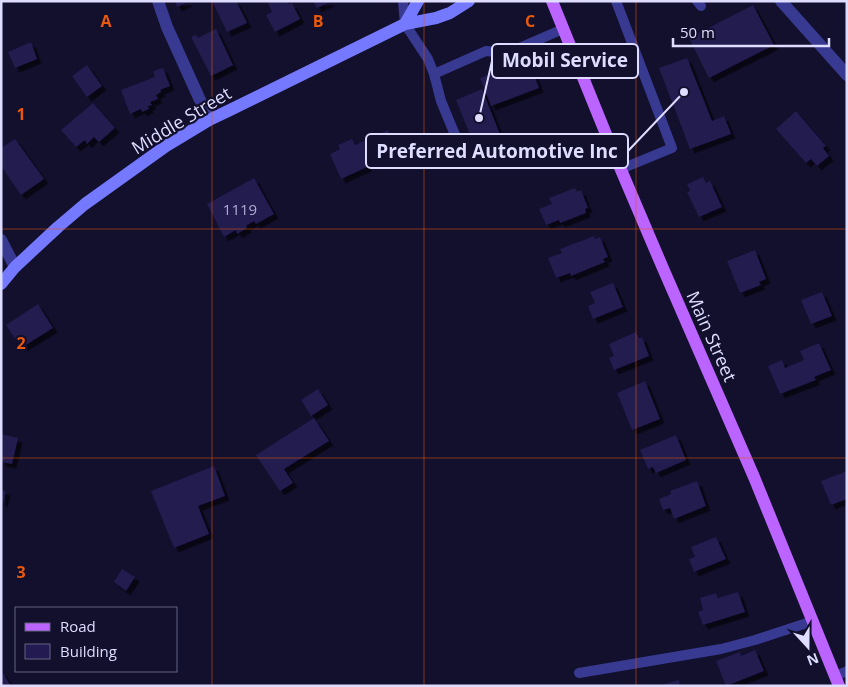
<svg xmlns="http://www.w3.org/2000/svg" width="848" height="687" font-family="'Open Sans',sans-serif">
	<style>
		.building { fill: #221a50; filter: url(#shadow) }
		.lines { fill: none; stroke-linecap: round; stroke-linejoin: round }
		.service { stroke: #373a90; stroke-width: 10 }
		.minor { stroke: #373a90; stroke-width: 12 }
		.tertiary { stroke: #373a90; stroke-width: 12 }
		.secondary { stroke: #7479ff; stroke-width: 12 }
		.primary { stroke: #bb64ff; stroke-width: 12 }
		.grid { fill: none; stroke: #e8590c; stroke-width: 1; stroke-opacity: 0.55 }
		.labels { text-anchor: middle; dominant-baseline: central; stroke-width: 4.5; stroke-linejoin: round; paint-order: stroke }
		.number-label { font-size: 15px; fill: #afacd3 }
		.street-label { font-size: 18px; fill: #deddff; stroke: #13102e }
		.grid-label { font-size: 16px; text-anchor: middle; font-weight: bold; fill: #e8590c; stroke: #13102e; stroke-width: 4.5; stroke-linejoin: round; paint-order: stroke }
		.leader { fill: none; stroke: #deddff; stroke-width: 2 }
		.callout-dot { fill: #deddff; stroke: #13102e; stroke-width: 2 }
		.callout { fill: #13102e; stroke: #deddff; stroke-width: 2 }
		.callout-label { font-size: 19px; text-anchor: middle; font-weight: bold; fill: #deddff }
	</style>
	<defs>
		<filter id="shadow"><feDropShadow dx="4.5" dy="4.5" stdDeviation="0" flood-color="#0009"/></filter>
	</defs>
	<rect width="100%" height="100%" fill="#13102e"/>
	<path class="building" d="M175 1H190L177 7Z
		M212 1H236L247 23 227 32Z
		M272 1H287L289 4 292 3 300 19 275 32 266 15 272 12 268 3Z
		M313 1H331L317 8Z
		M753 5 774 45 709 78 689 38Z
		M216 29 233 65 211 76 191 37 196 35 198 38Z
		M31 42 37 59 15 68 8 52Z
		M687 58 712 121 724 116 731 134 690 149 659 68Z
		M528 59 539 88 491 106 480 78Z
		M87 65 102 86 87 97 72 76Z
		M163 68 170 86 160 90 161 92 156 95 158 99 150 102 152 105 148 106 149 109 142 112 141 109 130 114 121 90 155 77 153 71Z
		M482 89 501 137 475 147 456 100Z
		M93 103 115 128 99 142 94 137 87 144 85 140 76 147 61 130Z
		M796 111 826 146 823 148 829 156 817 166 811 159 806 163 776 129Z
		M388 130 397 150 366 164 367 167 341 179 330 154 340 149 338 145 352 139 355 145Z
		M15 139 44 179 21 195 1 166V148Z
		M703 177 706 183 710 181 722 207 699 217 687 192 690 191 687 184Z
		M254 178 274 214 256 224 254 221 246 226 247 228 237 234 236 230 224 237 207 204Z
		M575 188 577 192 581 190 588 208 585 209 586 213 560 223 559 220 546 225 539 209 552 204 549 198Z
		M594 236 595 239 600 237 608 257 603 259 605 262 571 276 570 273 556 278 548 258 562 253 560 249Z
		M755 250 766 279 759 282 761 285 740 293 727 261Z
		M613 283 623 307 593 319 588 306 595 303 590 292Z
		M822 292 832 316 811 324 801 300Z
		M38 304 53 328 21 348 6 325Z
		M636 332 639 338 642 337 649 356 614 370 609 358 614 356 609 344Z
		M819 343 831 370 814 377 816 380 780 394 768 366 782 360 785 368 804 360 800 351Z
		M645 381 660 419 632 430 617 393Z
		M318 389 328 405 311 416 301 400Z
		M314 418 329 441 284 469 293 483 280 491 256 455Z
		M1 434 18 438 12 464 1 462Z
		M676 435 686 460 656 473 653 467 648 469 640 450Z
		M214 466 225 496 198 506 209 534 174 548 151 491Z
		M847 471V499L831 505 821 481Z
		M697 481 706 506 674 519 670 508 663 510 659 499 671 494 670 491Z
		M1 490 6 491 3 503 1 502Z
		M716 537 726 559 694 572 689 559 695 557 691 547Z
		M122 569 135 577 126 591 114 582Z
		M738 592 745 612 703 625 698 612 703 610 700 598 716 593 718 598Z
		M755 650 764 671 726 686 716 661 740 652 741 656Z
		M1 670 11 686H1Z
		M679 680 680 686H661V685Z"/>
	<g class="lines">
		<path class="service" d="M403 1 405 24 428 59 434 74 441 101 460 147
			M616 1 672 148 621 169
			M697 1 701 6
			M434 74 486 51 508 53 563 29
			M579 673 721 649 755 640 813 621
			M835 676 847 671"/>
		<path class="minor" d="M158 1 167 27 209 120
			M1 240 15 267"/>
		<path class="tertiary" d="M781 1 847 75"/>
		<path class="secondary" d="M405 24 418 1
			M1 284 15 267 58 227 85 204 166 146 209 120 230 110 405 24 436 18 450 13 469 1"/>
		<path class="primary" d="M552 1 610 144 662 266 754 477 839 686"/>
	</g>
	<path class="grid" d="M212 1V686M424 1V686M636 1V686M1 229H847M1 458H847"/>
	<g class="labels">
		<g class="number-label">
			<text x="240" y="209">1119</text>
		</g>
		<g class="street-label">
			<text transform="translate(181 120) rotate(-31)">Middle Street</text>
			<text transform="translate(712 336) rotate(66)">Main Street</text>
		</g>
	</g>
	<g class="grid-label">
		<text x="106" y="27">A</text>
		<text x="318" y="27">B</text>
		<text x="530" y="27">C</text>
		<text x="21" y="120">1</text>
		<text x="21" y="349">2</text>
		<text x="21" y="578">3</text>
	</g>
	<path class="leader" d="M479 118L492 61M684 92L628 151"/>
	<g class="callout-dot">
		<circle cx="479" cy="118" r="5"/>
		<circle cx="684" cy="92" r="5"/>
	</g>
	<g class="callout">
		<rect x="492" y="44" width="146" height="34" rx="5"/>
		<rect x="366" y="134" width="262" height="34" rx="5"/>
	</g>
	<g class="callout-label">
		<text x="565" y="67">Mobil Service</text>
		<text x="497" y="158">Preferred Automotive Inc</text>
	</g>
	<rect width="848" height="687" fill="none" stroke="#deddff" stroke-width="5"/>
	<rect x="15" y="607" width="162" height="65" fill="#13102e" stroke="#646282"/>
	<rect x="25" y="623" width="25" height="8" fill="#bb64ff" stroke="#646282"/>
	<text x="60" y="632" font-size="15" fill="#deddff">Road</text>
	<rect x="25" y="644" width="25" height="15" fill="#221a50" stroke="#646282"/>
	<text x="60" y="657" font-size="15" fill="#deddff">Building</text>
	<g transform="translate(808 647) rotate(159)" stroke="#13102e" stroke-width="4" paint-order="stroke">
	<path d="M0-4L9 19L0 12L-9 19Z" fill="#deddff"/>
	<text y="-8" font-size="14" font-weight="bold" text-anchor="middle" fill="#deddff">N</text>
	</g>
	<path d="M673 38v8h156v-8" fill="none" stroke="#deddff" stroke-width="2.5"/>
	<text x="680" y="38" font-size="15" fill="#deddff" stroke="#13102e" stroke-width="4" paint-order="stroke">50 m</text>
</svg>
